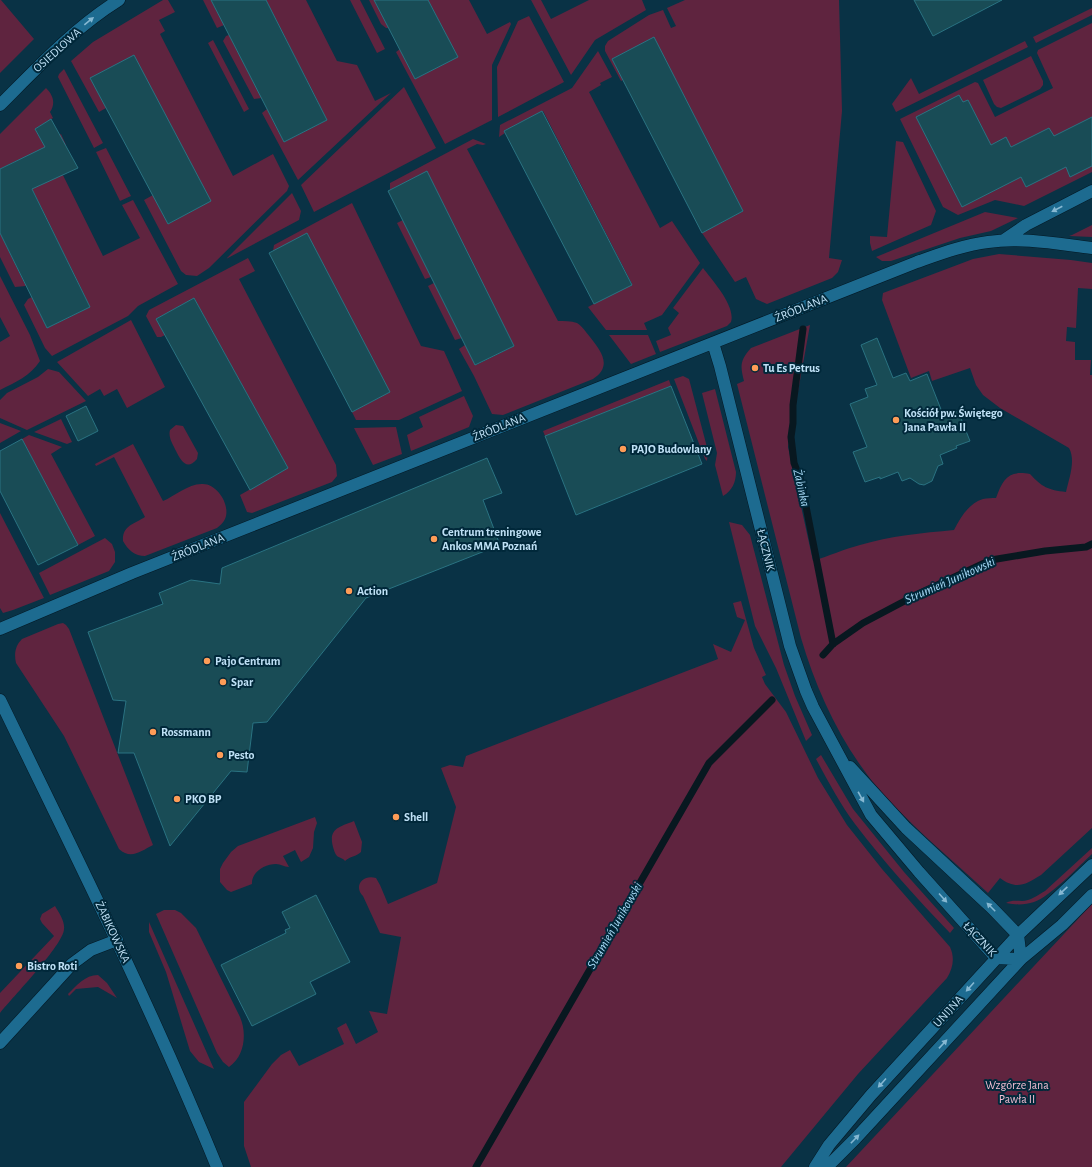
<svg xmlns="http://www.w3.org/2000/svg" width="1092" height="1167" font-family="'Alegreya Sans',sans-serif">
	<style>
		.green { fill: #5f243f }
		.lines { fill: none; stroke-linecap: round; stroke-linejoin: round }
		.stream { stroke: #081820; stroke-width: 7 }
		.building { fill: #194c56; stroke: #2a7382 }
		.minor-casing { stroke: #031824; stroke-width: 13 }
		.minor { stroke: #1d6b90; stroke-width: 12 }
		.oneway { fill: #86b8d2 }
		.poi-dot { fill: #fe9c57; stroke: #00283a; stroke-width: 1.5 }
		.labels { text-anchor: middle; dominant-baseline: central; stroke-width: 4; stroke-linejoin: round; paint-order: stroke }
		.street-label { font-size: 12px; fill: #bfe1f6; stroke: #00283a }
		.poi-label { font-size: 12px; font-weight: bold; fill: #bfe1f6; stroke: #00283a; text-anchor: start }
		.park-label { font-size: 12px; fill: #f4bfd3; stroke: #00283a }
		.water-label { font-size: 13px; font-style: italic; fill: #a7daf7; stroke: #00283a }
	</style>
	<rect width="100%" height="100%" fill="#093245"/>
	<path class="green" d="M0 0H1L34 39 0 73Z
		M163 0H168L175 12 159 20 165 31 160 34 233 176 273 154 289 186 287 191 209 268 197 276 186 275 181 271 144 200 153 195 168 224 210 201 106 108 99 112 71 61 93 42Z
		M203 0H211L224 25 217 28Z
		M266 0H306L337 61 357 65 375 101 391 93 298 180 262 113 267 109 284 142 327 120Z
		M350 0H360L385 49 377 53Z
		M369 0H374L389 28H386L381 24Z
		M428 0H469L487 34 510 22 511 24 492 65V120L445 144 396 52 400 49 415 79 457 57Z
		M531 0H541L551 19 589 0H642L646 10 595 40 571 75Z
		M685 0H839L842 111 829 258 842 260 838 272 832 278 767 304 756 299 746 277 735 282 702 233 743 211 654 38 612 59 623 80 621 81 605 51V46L608 41 649 15 663 10 671 28 676 26 667 8Z
		M1092 8V15L1036 43 1033 37Z
		M529 16 564 82 498 117 497 67 518 21Z
		M1092 23V172L1024 206 995 200 958 215 943 207 900 119 975 82 978 83 995 117 1053 88 1037 53 1038 50Z
		M229 35 262 98 254 99 223 41 226 36Z
		M213 40 249 109 244 112 208 43Z
		M1025 41 1028 47 896 112 892 104 911 78 919 94Z
		M598 51 612 77 600 83 601 85 589 92 660 228 672 221 700 263 662 315 644 323 647 330H606L588 307 632 284 543 111 504 131 505 133 499 137 500 125 572 88Z
		M1031 56 1043 81V85L1040 89 1001 108 997 107 994 104 983 80Z
		M64 69 103 143 94 148 58 77 59 74Z
		M404 87 436 148 314 212 301 185Z
		M46 88C53 95 56 103 50 112L53 118 35 129 43 143 61 134 66 145 52 153 103 256 140 238 122 205 133 200 178 284 138 306 128 316 52 356 45 348 24 305 28 299 32 297 47 328 90 307 18 160 0 169V134Z
		M473 139 486 144 483 145 477 144 467 149 558 321C564 321 571 321 577 323 582 326 586 332 590 337 601 351 613 366 593 379L503 415 492 414 474 376 459 349 465 345 476 365 514 346 427 172 390 190V183Z
		M896 141 903 142 936 211 931 225 872 251 870 243V236L887 237Z
		M106 148 131 196 120 201 96 152Z
		M292 193 301 211 299 220 226 259Z
		M352 203 421 346 444 351 462 391 399 420H356L352 412 390 392 273 251 274 245Z
		M985 212 1018 218 991 231 960 238 891 261H882L876 257Z
		M403 220 431 277 425 279 397 223Z
		M1092 225V237L1069 236 1072 235Z
		M0 233 26 286 15 287 0 257Z
		M999 254 1071 260 1092 263V289L1078 288 1076 328 1067 327 1066 341 1075 342V360H1091L1090 375H1092V828L1041 875C1025 885 1016 890 1000 878L988 893C949 857 906 822 872 781 839 739 816 689 801 638L737 384 744 381C740 366 740 360 751 348L810 325 788 447 813 561C829 556 844 549 860 545 890 536 922 533 954 530 960 518 969 503 983 499 987 498 992 498 996 498 1003 479 1008 470 1030 474 1042 487 1048 490 1066 492 1069 478 1076 461 1069 448L1000 408 983 395 976 385 970 368 932 381 929 371 911 378 882 300 883 293 891 290 973 259Z
		M248 258 255 271 239 279 336 465 337 476 332 482 252 513 247 512 240 495 288 468 194 298 156 319 165 335 161 337H157L146 316 149 310Z
		M703 268C712 280 736 306 731 322L727 326 660 352 656 341 671 335 668 328 679 313 673 308Z
		M0 276 30 335 40 361C30 376 16 382 0 390V342L10 336 0 317Z
		M434 283 462 338 455 340 428 286Z
		M131 320 165 387 127 408 117 389 104 396 100 389 88 396 57 362Z
		M609 335H648L656 354 631 364Z
		M48 369 59 372 86 401 27 430 0 418V400L7 393 38 377Z
		M683 376 689 379 708 451 707 461 705 459 674 379Z
		M669 380 671 386 545 436 543 431Z
		M715 389 736 472C736 482 732 491 723 496L715 465 717 453 702 393Z
		M464 396 473 416 469 427 411 451 407 435 423 427 419 417Z
		M61 419 72 442 67 444 34 432Z
		M0 423 21 431 0 443Z
		M176 425 183 426 198 453 197 459C187 471 181 461 176 451 173 444 168 438 170 430Z
		M396 427 402 454 373 465 354 428Z
		M29 435 62 447 51 454 95 536 78 545 22 439Z
		M133 444 163 501C175 496 189 483 203 484 216 484 229 502 226 516 225 521 221 525 217 528L145 556C135 556 128 550 123 541 122 526 134 524 145 517L114 457 96 466 95 464Z
		M0 513 44 598 13 610 3 613 0 608Z
		M729 522 742 525 750 535 784 665 795 696 812 735 806 741 776 668 755 626Z
		M105 538 112 544 115 552V562L109 571 50 595 39 573Z
		M741 601 754 648 766 675 762 677 765 684 786 712 818 778 847 825 882 869 950 947C955 958 953 968 947 978L858 1074 781 1167H251L244 1146V1102L272 1064 281 1055 290 1050 299 1066 344 1044 337 1028 346 1023 356 1044 378 1032 369 1011 387 1014 401 937 380 933 363 896C353 886 363 874 376 878L380 885 388 904 437 883 456 807 441 768 450 765 463 767 466 756 718 659 713 644 731 652 745 620 737 617 733 603Z
		M63 623 66 625 69 629 153 845C141 851 131 860 119 849L64 736 16 663C14 654 15 646 22 639L58 624Z
		M821 755 853 809 904 872 954 928 950 933C917 899 884 862 855 824 840 804 828 781 816 759Z
		M315 817 317 823 314 832 313 848 309 857 301 862 295 850 283 856 289 867C284 867 281 864 276 864 265 864 251 872 252 884L231 892 227 890 220 882V869L223 863 231 852 238 846Z
		M354 821 362 842 361 852C356 857 350 856 345 861 343 858 340 858 337 856 335 854 334 850 333 847 328 828 340 827 354 821Z
		M1092 848V854C1079 866 1050 897 1034 902 1025 905 1016 905 1006 903 1012 900 1015 901 1022 901 1030 901 1038 895 1045 891Z
		M1092 904V1167H846Z
		M55 906C59 913 65 921 64 929 64 944 12 998 0 1013V993L54 936 42 923 40 919 42 914Z
		M164 910H175L181 913 196 928 240 1017C247 1033 245 1056 229 1067L223 1062 217 1053 156 914Z
		M149 922 214 1069 199 1062 190 1051 166 972 149 932Z
		M98 975 107 983 117 998 98 987 76 989 69 996 68 994C76 986 85 975 98 975Z"/>
	<g class="lines">
		<path class="stream" d="M803 329 793 405V423L791 437 794 463 801 481 833 644
			M823 655 833 644 863 623 916 595 991 560 1045 551 1086 547 1092 544
			M476 1167 709 763 772 700"/>
	</g>
	<path class="building" d="M211 0H266L327 120 284 142Z
		M374 0H428L458 57 415 79Z
		M914 0H1002L933 36Z
		M654 37 743 211 702 233 612 59Z
		M134 55 211 201 168 224 90 78Z
		M959 95 963 102 968 100 991 145 1006 137 1011 147 1049 128 1054 136 1092 117V166L1070 177 1066 167 1026 187 1021 177 962 207 916 117Z
		M542 111 632 285 594 304 504 131Z
		M51 119 78 168 32 189 90 307 47 328 0 233V169L45 147 35 129Z
		M427 171 514 346 475 365 388 191Z
		M307 233 390 392 352 412 269 253Z
		M194 298 288 468 250 490 156 319Z
		M877 338 893 378 906 373 910 381 927 374 944 417 958 411 970 441 956 446 957 448 940 455 943 464 938 466 932 481 924 485 919 484 910 478 902 481 898 472 880 479V477L865 482 853 452 867 447 850 404 868 397 865 389 877 385 861 345Z
		M671 386 702 464 576 515 545 436Z
		M86 406 98 431 78 441 66 416Z
		M22 439 78 545 38 565 0 491V451Z
		M487 458 502 493 483 500 500 545 366 598 267 722 253 723 247 772 231 771 170 846 134 753H118L126 701 113 700 88 632 163 604 159 593 191 580 220 584 222 568Z
		M316 895 350 962 310 982 316 994 252 1026 221 965 286 933 285 930 290 928 282 912Z"/>
	<g class="lines">
		<g class="minor-casing">
			<path id="minor" d="M0 105C37 68 74 28 119 0
				M1004 240 1026 225 1092 191
				M713 343 720 366 790 646 806 691 813 707 871 815 919 872 996 958 1021 959
				M0 629 132 573 917 262C940 254 964 245 988 242 1022 237 1058 244 1092 248
				M0 700C75 854 152 1008 217 1167
				M850 767 906 828 992 908 1018 935 1021 959
				M0 1043 72 964 91 950 117 940
				M815 1167 829 1145 871 1095 1018 935 1092 865
				M827 1167 856 1138 1021 959 1062 925 1092 895"/>
		</g>
		<use href="#minor" class="minor"/>
	</g>
	<defs><path id="oneway-solid" d="M-6-.8H1V-3.2L6.5 0L1 3.2V.8H-6Z"/></defs>
	<g class="oneway">
		<use href="#oneway-solid" transform="translate(89 21) rotate(-39)"/>
		<use href="#oneway-solid" transform="translate(1057 209) rotate(153)"/>
		<use href="#oneway-solid" transform="translate(861 797) rotate(61)"/>
		<use href="#oneway-solid" transform="translate(1063 891) rotate(137)"/>
		<use href="#oneway-solid" transform="translate(943 898) rotate(48)"/>
		<use href="#oneway-solid" transform="translate(991 907) rotate(-135)"/>
		<use href="#oneway-solid" transform="translate(970 987) rotate(132)"/>
		<use href="#oneway-solid" transform="translate(943 1044) rotate(-47)"/>
		<use href="#oneway-solid" transform="translate(882 1083) rotate(132)"/>
		<use href="#oneway-solid" transform="translate(855 1139) rotate(-46)"/>
	</g>
	<g class="poi-dot">
		<circle cx="755" cy="368" r="4"/>
		<circle cx="896" cy="420" r="4"/>
		<circle cx="623" cy="449" r="4"/>
		<circle cx="434" cy="539" r="4"/>
		<circle cx="349" cy="591" r="4"/>
		<circle cx="207" cy="661" r="4"/>
		<circle cx="223" cy="682" r="4"/>
		<circle cx="153" cy="732" r="4"/>
		<circle cx="220" cy="755" r="4"/>
		<circle cx="177" cy="799" r="4"/>
		<circle cx="396" cy="817" r="4"/>
		<circle cx="19" cy="966" r="4"/>
	</g>
	<g class="labels">
		<g class="street-label">
			<text transform="translate(57 50) rotate(-42)">OSIEDLOWA</text>
			<text transform="translate(801 308) rotate(-22)">ŹRÓDLANA</text>
			<text transform="translate(499 427) rotate(-22)">ŹRÓDLANA</text>
			<text transform="translate(198 547) rotate(-22)">ŹRÓDLANA</text>
			<text transform="translate(766 550) rotate(76)">ŁĄCZNIK</text>
			<text transform="translate(113 932) rotate(65)">ŻABIKOWSKA</text>
			<text transform="translate(980 939) rotate(47)">ŁĄCZNIK</text>
			<text transform="translate(948 1011) rotate(-48)">UNIJNA</text>
		</g>
		<g class="poi-label">
			<text x="763" y="368">Tu Es Petrus</text>
			<text x="904" y="413">Kościół pw. Świętego<tspan x="904" dy="14">Jana Pawła II</tspan></text>
			<text x="631" y="449">PAJO Budowlany</text>
			<text x="442" y="532">Centrum treningowe<tspan x="442" dy="14">Ankos MMA Poznań</tspan></text>
			<text x="357" y="591">Action</text>
			<text x="215" y="661">Pajo Centrum</text>
			<text x="231" y="682">Spar</text>
			<text x="161" y="732">Rossmann</text>
			<text x="228" y="755">Pesto</text>
			<text x="185" y="799">PKO BP</text>
			<text x="404" y="817">Shell</text>
			<text x="27" y="966">Bistro Roti</text>
		</g>
		<g class="park-label">
			<text x="1017" y="1085">Wzgórze Jana<tspan x="1017" dy="14">Pawła II</tspan></text>
		</g>
		<g class="water-label">
			<text transform="translate(801 488) rotate(77)">Żabinka</text>
			<text transform="translate(950 581) rotate(-24)">Strumień Junikowski</text>
			<text transform="translate(615 926) rotate(-60)">Strumień Junikowski</text>
		</g>
	</g>
</svg>
